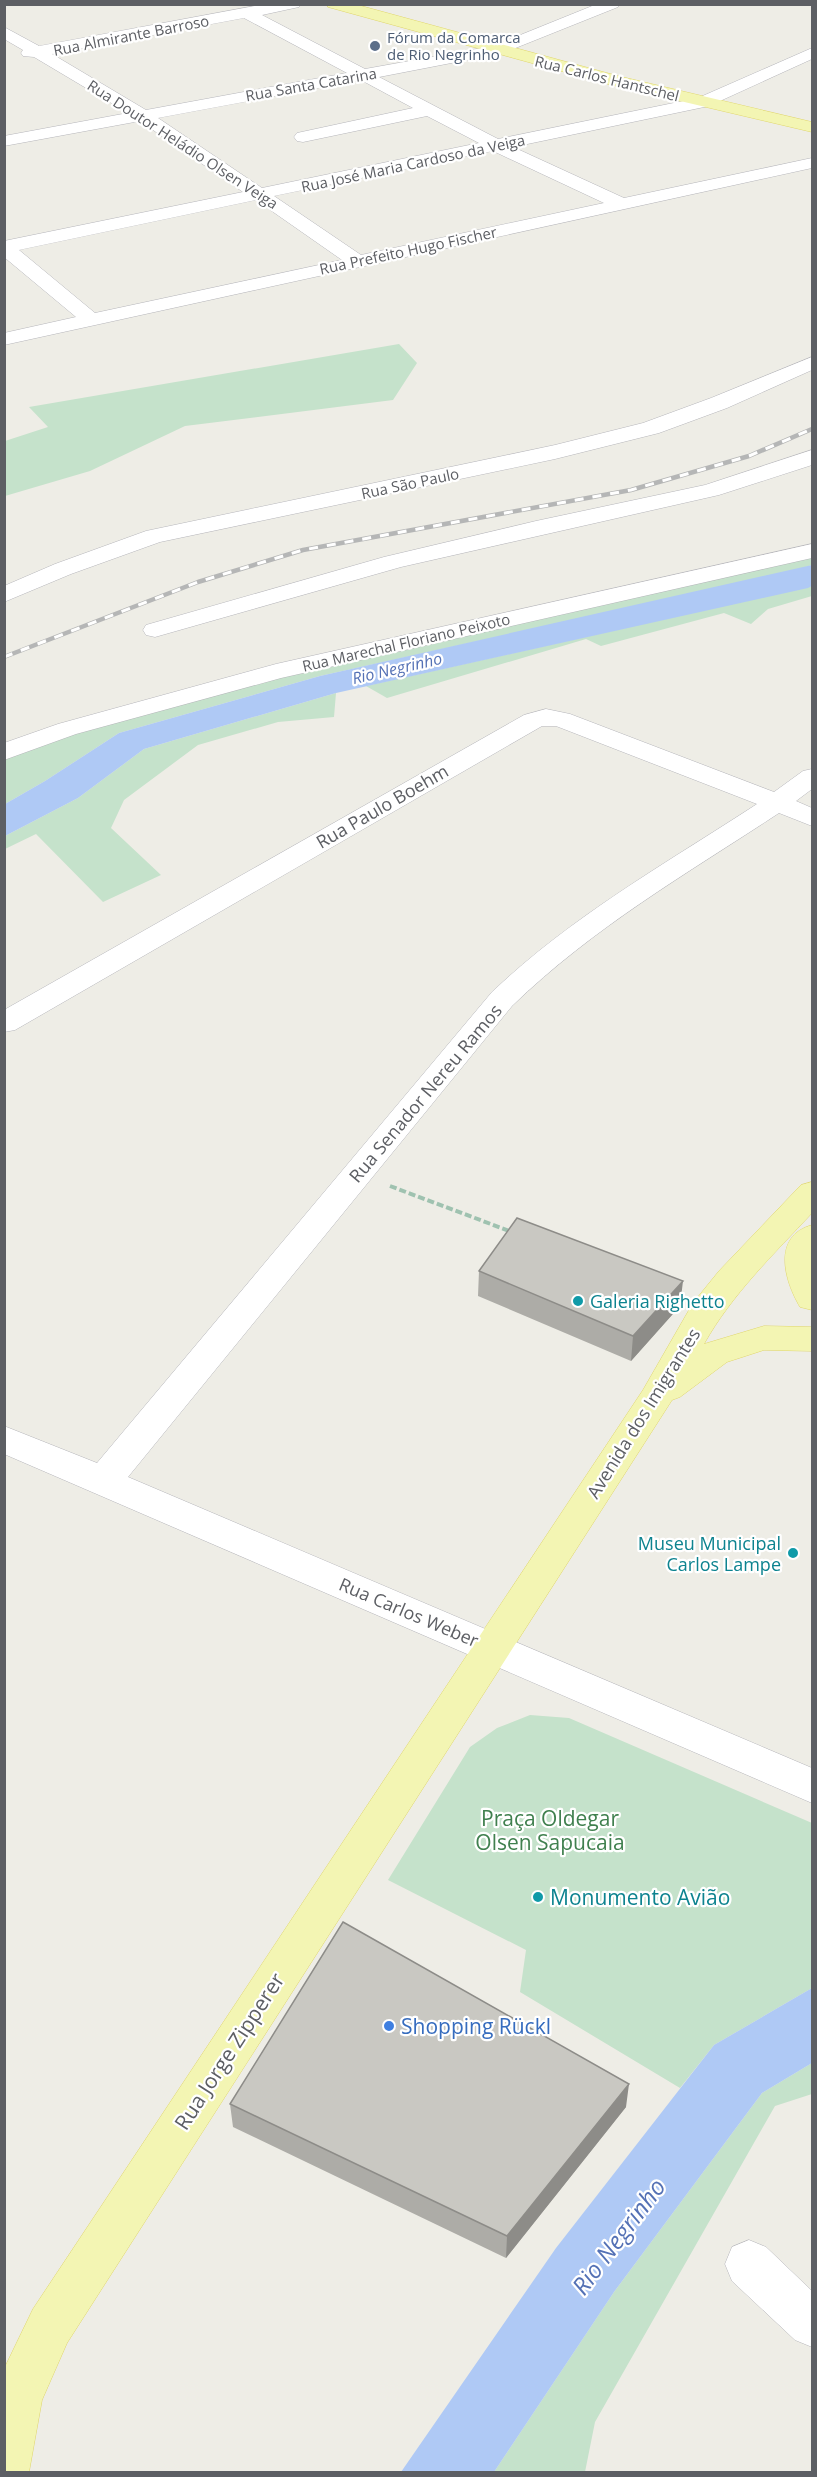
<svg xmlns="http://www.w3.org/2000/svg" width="817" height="2477" font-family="'Open Sans',sans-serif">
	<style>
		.green { fill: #c5e2cb }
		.water { fill: #afc9f5 }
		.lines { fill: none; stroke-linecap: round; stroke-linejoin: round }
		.minor-casing { stroke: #b6b6bb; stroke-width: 1 }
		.major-casing { stroke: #e0d66c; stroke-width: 1 }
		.path { stroke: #9fc2b0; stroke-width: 4; stroke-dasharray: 7 3; stroke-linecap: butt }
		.minor { fill: #fff; fill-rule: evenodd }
		.major { fill: #f3f5b3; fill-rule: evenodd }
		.rail-casing { stroke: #b5b6b6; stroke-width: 4.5 }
		.rail { stroke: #fff; stroke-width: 3; stroke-dasharray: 9; stroke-linecap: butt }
		.wall { fill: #adaca7 }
		.shaded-wall { fill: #8d8c88 }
		.building { fill: #c9c8c2; stroke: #8d8c88; stroke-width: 1.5 }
		.service-dot { fill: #5c6f8a; stroke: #fff; stroke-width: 2 }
		.culture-dot { fill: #0f9aa8; stroke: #fff; stroke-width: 2 }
		.shop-dot { fill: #3f7fe0; stroke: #fff; stroke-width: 2 }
		.labels { text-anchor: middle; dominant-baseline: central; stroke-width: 4.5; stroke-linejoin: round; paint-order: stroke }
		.far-street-label { font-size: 15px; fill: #5d5f64; stroke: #fff }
		.far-service-label { font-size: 15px; fill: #4e5e75; stroke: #fff; text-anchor: start }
		.far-water-label { font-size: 16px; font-style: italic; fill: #5471b5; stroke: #fff }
		.street-label { font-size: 18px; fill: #5d5f64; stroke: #fff }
		.culture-label { font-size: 18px; fill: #0d838f; stroke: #fff; text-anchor: start }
		.near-park-label { font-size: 21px; fill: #40804f; stroke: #fff }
		.near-culture-label { font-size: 21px; fill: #0d838f; stroke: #fff; text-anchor: start }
		.near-shop-label { font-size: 21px; fill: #366cbe; stroke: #fff; text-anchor: start }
		.near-street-label { font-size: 21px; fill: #5d5f64; stroke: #fff }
		.near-water-label { font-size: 24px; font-style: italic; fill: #5471b5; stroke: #fff }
	</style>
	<rect width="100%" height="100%" fill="#eeede6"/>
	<path class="green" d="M399 344 417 363 393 400 185 426 90 471 5 496V441L48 427 29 407Z
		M812 551V565L790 572 320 676 119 733 45 781 5 804V752L169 700Z
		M812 586V596L768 609 751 624 724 613 601 646 586 639 387 698 366 686Z
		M336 693 334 717 278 722 198 745 124 800 111 828 161 875 103 902 36 834 5 849V836L78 798 144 749Z
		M530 1715 569 1718 812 1823V1988L714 2045 680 2088 520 1992 526 1950 388 1880 470 1747 497 1728Z
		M812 2063V2094L775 2106 595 2422 585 2472H494L614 2292 762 2093Z"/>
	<path class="water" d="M812 565V586L808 588 336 693 144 749 78 798 5 836V804L45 781 119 733 320 676Z
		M812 1988V2063L762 2093 614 2292 494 2472H401L556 2248 714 2045Z"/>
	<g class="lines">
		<g class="minor-casing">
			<path id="minor" d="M265 4H300L299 7 262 15 365 69 493 46 597 4H619L618 7 503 53 379 77 498 139 698 98 812 48V59L709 106 513 147 624 198 812 158V168L4 345V333L76 317 4 257V241L243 192 140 121 4 146V136L128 113 34 57 23 56 21 53 23 50 4 39V27L39 46ZM244 18 347 73 146 110 52 54ZM361 80 413 108 297 133 294 137 297 141 303 142 427 116 479 143 262 188 158 118ZM493 151 604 203 361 255 274 196ZM256 200 342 260 95 313 19 250Z
				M812 357V370L727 408 659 433 555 459 160 542 71 574 4 602V586L55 564 146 531 555 445 643 423 711 398Z
				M812 450V465L719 495 401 567 155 637 146 635 143 630 146 625 384 557 536 521 705 485Z
				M812 544V558L281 678 76 734 4 760V743L58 724 276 664Z
				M546 709 570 714 774 792 803 771 812 769V789L796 801 812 808V826L779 813C685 875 595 926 512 1006L128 1477 812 1768V1803L4 1454V1426L97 1463 492 992C572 916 665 864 757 804L556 726H542L15 1030 4 1032V1010L524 715Z
				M749 2240 766 2247 812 2291V2347L795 2340 732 2281 725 2264 732 2247Z"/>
		</g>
		<g class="major-casing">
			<path id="major" d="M327 4H354L618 76 812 122V132L608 84 328 7Z
				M812 1182V1213C774 1254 732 1294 704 1344L764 1326 812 1327V1351L764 1350 727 1362 680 1397 672 1400 67 2343 42 2400 29 2472H4V2369L33 2309 643 1390 693 1303 719 1271 801 1185Z
				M812 1225V1310L800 1307C784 1280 772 1236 812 1225Z"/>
		</g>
		<path class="path" d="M390 1186 512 1232"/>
		<use href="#minor" class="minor"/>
		<use href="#major" class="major"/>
		<g class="rail-casing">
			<path id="rail" d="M4 657 198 582 303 550 631 490 749 456 812 429"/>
		</g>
		<use href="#rail" class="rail"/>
	</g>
	<path class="wall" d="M479 1271 680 1306 631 1361 478 1296Z
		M230 2104 626 2107 506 2258 233 2127Z"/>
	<path class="shaded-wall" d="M683 1281 680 1306 631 1361 633 1336Z
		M629 2084 626 2107 506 2258 507 2236Z"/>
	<path class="building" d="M517 1218 683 1281 633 1336 479 1271Z
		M343 1922 629 2084 507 2236 230 2104Z"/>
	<circle class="service-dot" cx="375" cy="46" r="6"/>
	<g class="culture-dot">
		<circle cx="578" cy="1301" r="6"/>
		<circle cx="793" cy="1553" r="6"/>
		<circle cx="538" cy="1897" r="6"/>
	</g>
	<circle class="shop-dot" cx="389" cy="2026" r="6"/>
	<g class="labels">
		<g class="far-street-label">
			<text transform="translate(131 35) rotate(-11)">Rua Almirante Barroso</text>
			<text transform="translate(607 78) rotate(14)">Rua Carlos Hantschel</text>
			<text transform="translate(311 84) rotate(-10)">Rua Santa Catarina</text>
			<text transform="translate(183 144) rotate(33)">Rua Doutor Heládio Olsen Veiga</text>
			<text transform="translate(413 163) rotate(-12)">Rua José Maria Cardoso da Veiga</text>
			<text transform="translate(408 250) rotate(-12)">Rua Prefeito Hugo Fischer</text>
			<text transform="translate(410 483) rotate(-12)">Rua São Paulo</text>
			<text transform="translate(406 642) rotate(-13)">Rua Marechal Floriano Peixoto</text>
		</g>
		<g class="far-service-label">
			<text x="387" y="37">Fórum da Comarca<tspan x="387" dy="17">de Rio Negrinho</tspan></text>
		</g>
		<g class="far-water-label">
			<text transform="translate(397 668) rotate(-13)">Rio Negrinho</text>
		</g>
		<g class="street-label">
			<text transform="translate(382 806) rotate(-30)">Rua Paulo Boehm</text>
			<text transform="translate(425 1093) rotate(-50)">Rua Senador Nereu Ramos</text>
			<text transform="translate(643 1413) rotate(-58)">Avenida dos Imigrantes</text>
			<text transform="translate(409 1612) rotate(23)">Rua Carlos Weber</text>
		</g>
		<g class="culture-label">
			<text x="590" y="1301">Galeria Righetto</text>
			<text x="781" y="1543" text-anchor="end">Museu Municipal<tspan x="781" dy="21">Carlos Lampe</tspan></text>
		</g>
		<g class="near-park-label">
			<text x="550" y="1818">Praça Oldegar<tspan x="550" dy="24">Olsen Sapucaia</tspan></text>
		</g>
		<g class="near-culture-label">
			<text x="550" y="1897">Monumento Avião</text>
		</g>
		<g class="near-shop-label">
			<text x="401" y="2026">Shopping Rückl</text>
		</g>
		<g class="near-street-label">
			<text transform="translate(229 2051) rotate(-57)">Rua Jorge Zipperer</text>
		</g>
		<g class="near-water-label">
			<text transform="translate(618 2236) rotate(-53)">Rio Negrinho</text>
		</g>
	</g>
	<rect width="817" height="2477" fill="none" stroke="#5d5f64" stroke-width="12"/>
</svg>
